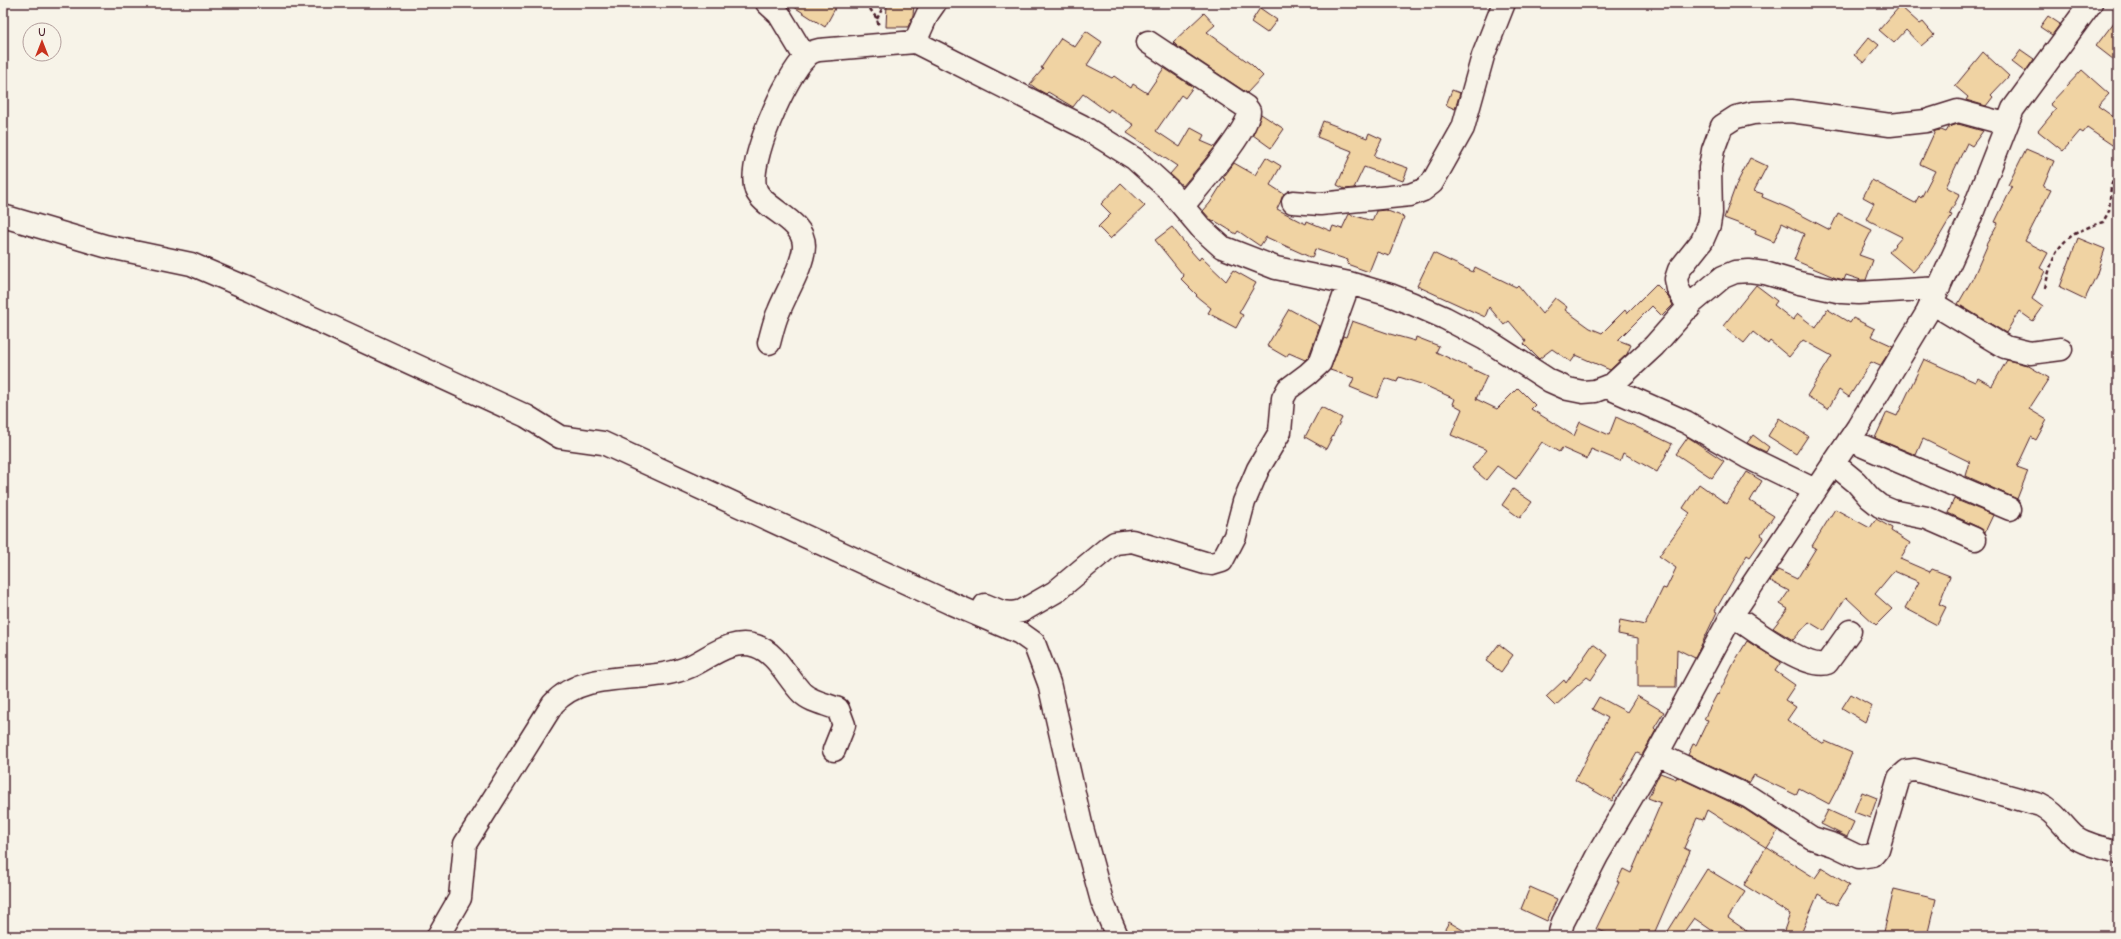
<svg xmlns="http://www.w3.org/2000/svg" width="2121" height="939" font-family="'Comic Neue',sans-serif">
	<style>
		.building { fill: #f0d3a3; stroke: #4a1f2b }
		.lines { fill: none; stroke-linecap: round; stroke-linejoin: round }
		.minor-casing { stroke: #4a1f2b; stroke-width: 25 }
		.path { stroke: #4a1f2b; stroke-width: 2.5; stroke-dasharray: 4 3; stroke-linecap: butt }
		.minor { stroke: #f7f3e8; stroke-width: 22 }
	</style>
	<rect width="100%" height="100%" fill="#f7f3e8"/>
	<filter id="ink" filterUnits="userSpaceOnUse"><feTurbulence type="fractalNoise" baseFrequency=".025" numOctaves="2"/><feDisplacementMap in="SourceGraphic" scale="8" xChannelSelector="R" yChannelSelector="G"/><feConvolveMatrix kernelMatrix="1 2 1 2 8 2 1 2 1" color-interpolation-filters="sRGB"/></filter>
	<g filter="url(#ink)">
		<path class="building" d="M788 3H838L825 27Z
			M887 4 914 5 913 15 908 27H886Z
			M1900 6 1920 24 1923 22 1934 35 1921 46 1906 30 1894 43 1879 30Z
			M1260 8 1277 20 1267 33 1251 22Z
			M1204 13 1215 25 1207 32 1252 65 1263 76 1247 93 1178 47 1173 42Z
			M2048 16 2060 24 2052 35 2040 27Z
			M2118 17V63L2096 46Z
			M1086 31 1102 42 1087 65 1112 78 1114 76 1131 88 1133 84 1147 93 1164 68 1193 87 1185 98 1181 95 1156 131 1180 147 1191 128 1204 135 1201 141 1215 147 1183 186 1170 174 1177 166 1127 133 1134 125 1110 109 1108 112 1083 94 1073 107 1048 92 1046 94 1037 89 1030 84 1043 69 1041 68 1061 38 1075 47Z
			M1869 37 1879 45 1864 63 1854 55Z
			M2021 50 2034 59 2025 72 2012 62Z
			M1983 52 2009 76 1991 95 1993 97 1986 106 1966 100 1968 97 1955 86Z
			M2082 70 2109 94 2098 106 2118 120V149L2087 128 2083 133 2080 131 2063 151 2038 131 2056 109 2050 104Z
			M1452 90 1460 93 1455 109 1446 105Z
			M1261 114 1284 129 1271 148 1253 135Z
			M1323 121 1367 138 1369 133 1382 139 1374 156 1408 168 1403 181 1364 167 1354 188 1345 189 1337 185 1352 151 1317 137Z
			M1958 124 1983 131 1972 146 1967 143 1946 187 1960 194 1949 214 1952 215 1929 254 1913 272 1889 252 1902 237 1866 219 1874 203 1863 197 1872 180 1915 203 1919 196 1921 198 1935 171 1920 164 1935 131 1941 130 1946 132 1949 127Z
			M2026 149 2054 161 2043 187 2051 190 2025 241 2048 253 2040 268 2045 271 2032 299 2043 307 2033 321 2019 311 2006 333 1958 304 1973 278 1987 246 1986 245 1998 223 1995 222 2012 187 2008 185Z
			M1266 157 1281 166 1270 185 1284 194 1277 209 1306 224 1307 221 1331 231 1333 226 1342 229 1349 214 1372 221 1376 211 1385 210 1404 217 1389 256 1377 252 1369 272 1347 264 1348 260 1315 249 1312 258 1266 237 1260 246 1238 231 1236 234 1215 221 1214 222 1212 221 1203 211 1210 203 1225 179 1223 178 1234 163 1255 175Z
			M1750 158 1767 166 1754 191 1763 194 1762 197 1788 208 1830 230 1838 213 1872 230 1859 255 1873 260 1866 280H1861L1846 275 1844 280 1836 278 1794 260 1804 234 1782 223 1774 242 1755 234 1756 230 1724 218 1736 185Z
			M1121 183 1145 206 1110 239 1098 227 1111 214 1101 204Z
			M1172 227 1191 251 1199 260 1201 257 1226 281 1233 270 1256 283 1239 313 1243 315 1236 328 1208 313 1211 308 1196 296 1197 295 1181 279 1184 276 1155 240Z
			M2078 238 2105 249 2096 276 2085 299 2060 287Z
			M1433 253 1473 272 1475 267 1516 287 1518 285 1542 314 1555 298 1567 307 1565 310 1590 328 1602 333 1625 310 1627 313 1656 284 1667 295 1673 305 1662 316 1652 306 1618 340 1631 345 1627 354 1610 370 1576 355 1571 362 1552 349 1539 359 1524 344 1526 341 1509 321 1504 325 1489 307 1485 317 1417 286Z
			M1756 285 1777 301 1774 305 1793 320 1798 314 1816 328 1827 309 1850 323 1853 318 1875 329 1871 336 1893 346 1880 366 1871 362 1849 397 1839 390 1828 409 1807 396 1832 356 1803 340 1789 357 1770 341 1768 344 1753 332 1744 343 1723 326Z
			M1289 309 1320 326 1309 356 1305 360 1289 353 1286 357 1267 346Z
			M1352 321 1390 334 1415 341 1416 337 1439 346 1436 352 1487 376 1476 399 1497 409 1518 388 1535 405 1531 409 1574 436 1580 422 1609 435 1616 417 1672 444 1657 472 1623 453 1620 461 1591 449 1587 459 1562 448 1559 452 1542 442 1516 479 1497 466 1486 480 1472 468 1487 450 1451 435 1462 409 1453 404 1455 399 1424 385 1399 377 1397 382 1385 378 1377 398 1350 387 1354 378 1330 370 1343 336 1346 337Z
			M1924 359 1975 382 1978 378 1992 386 2007 360 2027 365 2049 378 2029 409 2047 420 2036 440 2031 437 2017 467 2028 471 2017 499 1966 476 1970 462 1923 439 1916 455 1875 438 1887 412 1897 416Z
			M1321 407 1342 418 1326 449 1305 437Z
			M1779 418 1808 436 1796 454 1768 436Z
			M1753 435 1769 447 1766 452 1747 443Z
			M1688 437 1724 461 1712 478 1676 454Z
			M1747 472 1762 481 1750 501 1774 516 1761 535 1764 537 1750 557 1747 555 1715 611 1717 612 1695 658 1677 649 1676 687H1638V638L1618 634 1620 620 1645 625 1663 588 1666 589 1676 568 1659 556 1690 513 1683 508 1699 484 1727 504Z
			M1513 489 1532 502 1520 518 1502 505Z
			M1954 499 1993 515 1985 532 1980 528 1948 513Z
			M1835 509 1870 528 1876 519 1892 528 1891 531 1910 543 1900 559 1930 572 1932 569 1950 576 1939 604 1946 607 1937 625 1905 608 1919 582 1894 571 1875 594 1892 609 1876 625 1846 597 1824 631 1809 622 1793 640 1773 628 1788 609 1780 604 1789 591 1770 581 1778 570 1797 579 1816 548 1812 546Z
			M1747 641 1781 662 1775 671 1795 685 1785 700 1796 707 1787 720 1824 744 1825 741 1852 753 1838 787 1829 804 1799 788 1796 795 1754 775 1749 783 1688 755 1693 744 1696 745 1708 720 1704 719 1717 694 1718 695 1735 661Z
			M1499 644 1513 655 1501 672 1486 661Z
			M1593 644 1608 655 1591 680 1587 677 1555 706 1546 697 1564 680 1566 683Z
			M1851 694 1872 706 1865 722 1842 708Z
			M1637 696 1664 712 1654 728 1656 730 1642 755 1637 753 1621 780 1623 782 1612 801 1575 780 1608 718 1592 709 1599 697 1627 712Z
			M1660 773 1676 779 1677 777 1743 808 1778 831 1767 848 1707 810 1703 820 1697 818 1684 848 1690 851 1653 936H1614L1596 929 1619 882H1617L1623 869 1631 873 1661 803 1648 798Z
			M1862 792 1877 798 1870 818 1854 812Z
			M1828 810 1854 822 1847 837 1821 824Z
			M1766 847 1815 878 1822 868 1849 885 1837 905 1818 894 1800 936H1782L1790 914 1744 885Z
			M1707 869 1745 892 1728 918 1754 936H1720L1694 918 1681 936H1665Z
			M1530 887 1557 899 1547 921 1521 909Z
			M1894 889 1936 899 1927 936H1883Z
			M1449 922 1473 936H1441Z"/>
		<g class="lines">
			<g class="minor-casing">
				<path id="minor" d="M767 3 779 14 805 57
					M915 42 928 13 935 3
					M1148 42 1246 107 1249 111C1249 131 1197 188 1183 206
					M1293 202 1320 204 1410 195 1423 190 1432 183 1463 128 1483 56 1504 3
					M3 216 105 246 191 264 252 290 526 416 560 437 603 443 950 603 1020 633 1034 643 1049 683 1081 824 1102 901 1117 936
					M1932 303 2005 347 2030 353 2061 349
					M1689 308 1678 289 1676 279 1679 270 1702 241 1709 225 1711 213 1710 168 1713 150 1722 126 1736 117 1753 113 1791 111 1890 125 1926 121 1958 111 2006 124
					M769 343C772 332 774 321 779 311 786 293 804 264 804 246 804 219 764 210 756 190 746 164 786 75 806 57 809 53 814 51 819 50L915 42 1082 126 1135 159 1168 189 1201 228 1222 247 1276 268 1349 283 1390 295 1413 304 1445 318 1485 339 1550 381 1568 389 1583 392 1595 391 1613 384 1654 346 1692 303 1723 277 1735 272 1749 271 1765 273 1799 283 1842 292 1858 293 1939 288
					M1607 387 1686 422 1747 457 1815 490
					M1849 440 2010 509
					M1833 463 1856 482 1870 498 1880 506 1892 511 1927 518 1975 539
					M985 605 1002 612 1012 613 1022 611 1055 592 1109 547 1115 543 1132 541 1205 563 1212 564 1222 561 1235 536 1244 502 1258 469 1280 432 1283 398 1288 389 1308 374 1320 363 1349 283
					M1732 615C1750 627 1807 671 1827 663L1850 631
					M1657 754 1749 797 1812 838 1834 845 1859 857 1873 855 1878 849 1899 778 1907 771 1915 770 2040 805C2055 812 2062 825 2074 836 2085 845 2104 848 2118 852
					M438 936 460 898 465 844 553 704C587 666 648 686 691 666 712 656 731 638 756 646 777 653 787 678 802 693 811 702 827 704 838 709L844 725 834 750
					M1559 936 1563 922 1597 856 1657 754 1732 615 1858 427 1927 313 1969 221 2013 109 2091 3"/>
			</g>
			<path class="path" d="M866 3 877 19 879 27
				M877 19 885 3
				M2045 288C2054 246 2063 235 2103 222L2109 211 2111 186 2118 168"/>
			<use href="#minor" class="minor"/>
		</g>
	</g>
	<rect width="2121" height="939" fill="none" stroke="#f7f3e8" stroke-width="16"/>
	<rect x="8" y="8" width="2105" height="923" fill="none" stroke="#4a1f2b" stroke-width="1.5" filter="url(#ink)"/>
	<g transform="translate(42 42)"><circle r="19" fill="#f7f3e8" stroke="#b29e9c"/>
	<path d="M0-3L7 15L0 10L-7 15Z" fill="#c8321e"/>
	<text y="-6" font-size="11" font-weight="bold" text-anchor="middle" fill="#4a1f2b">U</text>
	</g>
</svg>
